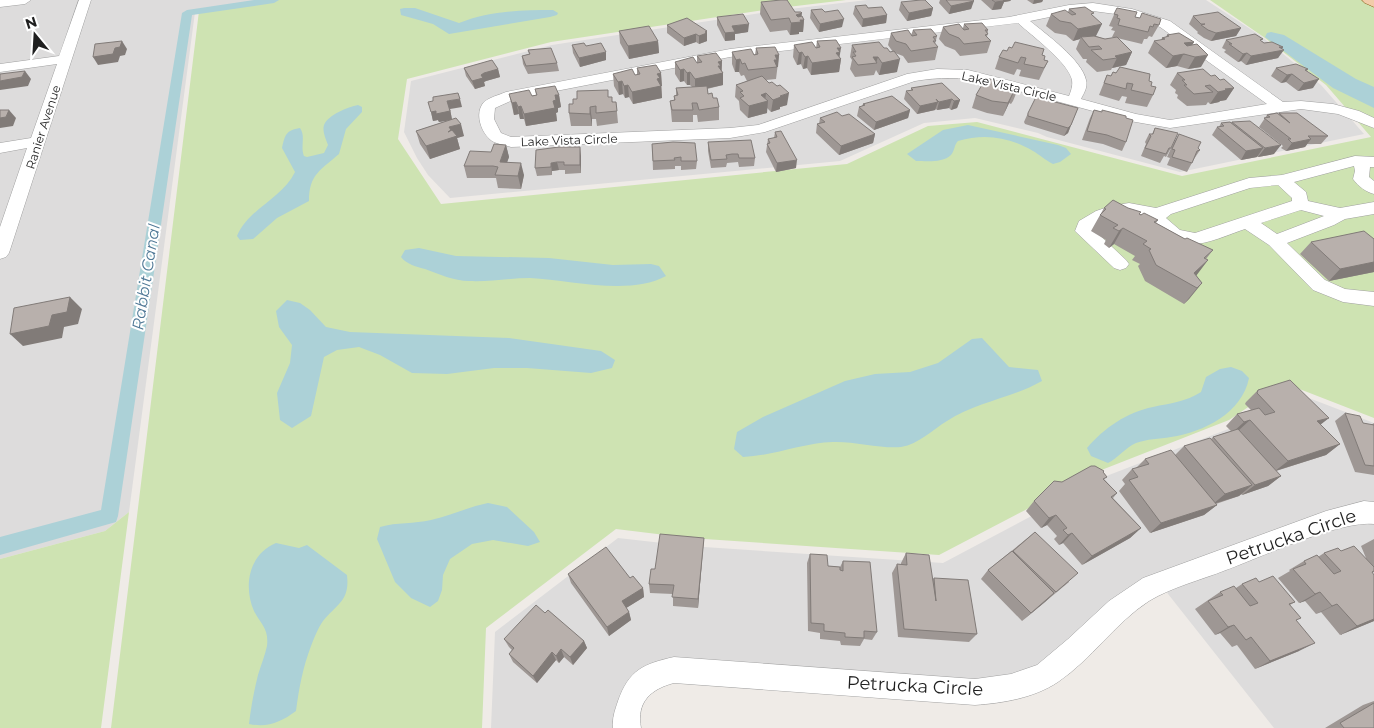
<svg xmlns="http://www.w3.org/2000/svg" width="1374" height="728" font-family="Montserrat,sans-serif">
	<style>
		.residential { fill: #dddcdc }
		.grass { fill: #cee3b2 }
		.water { fill: #acd1d7 }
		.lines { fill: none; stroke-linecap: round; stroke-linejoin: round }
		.canal { fill: #acd1d7; fill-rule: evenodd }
		.minor-casing { stroke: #a0a0a0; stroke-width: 1 }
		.major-casing { stroke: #8a5711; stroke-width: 1 }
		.minor { fill: #fff; fill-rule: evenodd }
		.major { fill: #f2cca9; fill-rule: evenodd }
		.wall { fill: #9e9794 }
		.shaded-wall { fill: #817b78 }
		.building { fill: #b8b0ac; stroke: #817b78 }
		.labels { text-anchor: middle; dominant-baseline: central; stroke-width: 4; stroke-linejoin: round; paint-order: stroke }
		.far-street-label { font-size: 12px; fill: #1f1f1f; stroke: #fff }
		.water-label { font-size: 16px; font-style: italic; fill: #4f7896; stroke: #fff }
		.near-street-label { font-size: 18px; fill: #1f1f1f; stroke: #fff }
	</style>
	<rect width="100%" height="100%" fill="#efebe7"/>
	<path class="residential" d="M0 0H260L200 9 195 12 129 512 105 531 0 559Z
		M867 0H1206L1261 36 1321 85 1364 134 1180 172 1047 137 1038 133 975 118 924 123 840 161 450 198 428 175 417 158 404 132 411 81 552 45 773 11Z
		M1288 390 1374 423V728H1274L1157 580 1076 652 982 685 673 664 632 702 640 728H491L495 632 618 538 689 546 943 563 1109 475 1236 426Z"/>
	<path class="grass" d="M275 0H846L771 9 551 42 407 79 398 139 441 204 847 164 928 126 977 122 1182 176 1371 137 1326 85 1265 38 1210 0H1365L1374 5V418L1284 383 1229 420 1104 469 939 555 690 538 616 529 486 628 482 728H111L199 11Z
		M129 512 101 728H0V559L105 531Z"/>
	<path class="water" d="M404 8H415L459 23C490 11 521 10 553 10L558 13 557 15 550 17 449 34 433 24 401 15 400 9Z
		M1271 32 1284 35 1356 79 1374 87V108L1333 88 1265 37 1267 33Z
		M358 105 362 107V112L346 129 339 154C321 170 309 174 309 201L277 218 253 239 240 240 237 236C249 208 282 199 295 172L282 148C285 135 286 130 300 128 306 136 300 147 304 156L307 157 324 153 328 145C326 139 322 131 324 125 328 115 348 107 358 105Z
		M968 125 1058 145 1066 148 1071 154 1060 162 1053 164C1045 160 1040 155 1033 151 1009 137 985 133 958 141 954 145 955 150 951 155 943 163 927 161 916 161L907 154 943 130Z
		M419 248 456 256 549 258 613 265 651 264 659 266 666 276C630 296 570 280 530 278 510 278 489 282 469 281 454 281 439 274 425 269 417 267 406 264 401 257L405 250Z
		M287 300 300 303 310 310 326 327 350 332 509 338 601 351 615 360 612 368 591 373 527 368H494L447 374 412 373 380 355 359 347 337 350 324 357 311 416 292 428 280 420 277 393 290 363 292 345 279 327 276 311Z
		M982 338 1009 367 1038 370 1042 381C1012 398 976 402 947 421 932 430 919 444 901 447 882 449 853 441 833 442 802 443 773 456 743 457L734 449 737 432 763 417 845 381 875 374 910 372 938 363 972 339Z
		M1231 367 1242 371 1249 378C1242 413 1204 432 1171 437 1159 439 1147 439 1136 443 1125 448 1118 458 1108 463L1091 456 1087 448C1104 428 1127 412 1153 407 1170 403 1186 402 1201 392L1206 377 1220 369Z
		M488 503 507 507 534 532 540 542 528 546 493 540 472 544 450 559 443 575 442 590 438 601 430 607 411 598 395 582 377 539 380 527C397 522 414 524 431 520 450 516 468 507 488 503Z
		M276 543 299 548 307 545 347 575C350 601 337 604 323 621 318 628 314 638 311 646 303 667 299 688 296 711 281 722 268 728 249 724 251 707 254 691 258 675 261 665 265 655 267 646 269 628 261 625 254 611 243 586 249 554 276 543Z"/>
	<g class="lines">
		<path class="canal" d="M254 0H279L274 3 192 15 118 516 116 522 0 555V537L101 510 182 13 187 10Z"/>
		<g class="minor-casing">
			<path id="minor" d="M0 0H31L25 4 0 7Z
				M79 0H91L9 253 6 257 0 259V227L27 148 0 153V143L31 138 57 64 0 72V64L59 56Z
				M1093 3 1132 9 1170 21 1283 102 1301 101 1333 104 1359 111 1374 118V128L1338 114 1301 109 1170 128 1130 121 985 82C961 77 939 77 915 81L765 132 730 138 511 147C505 145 497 144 492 141 481 133 474 113 484 102 490 97 499 95 506 92L730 49 1009 17 1069 5ZM1093 11 1130 16 1160 27 1267 104 1170 120 1136 114 1081 99C1084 93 1088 87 1086 80 1082 60 1046 34 1030 21L1069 13ZM1018 23C1032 36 1068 62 1072 80 1073 86 1071 91 1069 96L968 70 937 69 907 74 758 125 730 128 511 137 501 133 494 119 495 108 515 99 730 57Z
				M1355 156 1374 157V167H1370L1369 177 1374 181V194C1366 192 1358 186 1353 179L1355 171 1354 166 1294 182 1306 192 1308 201 1340 208 1374 202V214L1345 219 1334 225 1287 243 1325 280 1345 289 1374 292V306L1343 302 1313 290 1269 245 1245 229C1218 238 1186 256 1161 233 1156 228 1151 223 1150 217 1132 212 1105 214 1093 229L1126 260 1129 264 1126 268 1120 270 1114 268 1075 231 1079 221 1096 211 1111 206 1129 203 1156 208 1249 178 1282 175ZM1278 185 1292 198V201L1195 233 1180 230 1166 218 1171 214 1250 188ZM1301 210 1324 216 1277 234 1261 223Z
				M1364 501 1374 502V524C1341 520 1261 557 1226 570 1201 580 1172 587 1149 601 1115 623 1092 659 1058 682 1034 698 1003 703 975 705L674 683C651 689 636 702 641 728H613C612 718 615 710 618 701 629 670 643 664 674 657L975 679 1011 674 1037 665 1068 639 1109 601 1143 578 1326 511Z"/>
		</g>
		<g class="major-casing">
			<path id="major" d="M1362 0H1374V7L1365 3Z"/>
		</g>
		<use href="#minor" class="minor"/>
		<use href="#major" class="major"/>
	</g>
	<path class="wall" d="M940 0H973L971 9 949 14 939 3Z
		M981 0H1011L1010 1 1004 2 1001 9 992 10Z
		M1027 0H1043L1042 2 1033 4Z
		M761 2 795 12 801 16 804 20 803 32H799V34L790 35 787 30 770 32 760 14Z
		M901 2 933 8 931 16 907 21 899 10Z
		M855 6 868 8 887 15 886 23 862 27 853 14Z
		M1117 8 1135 17 1159 25 1152 37 1149 36 1147 39H1144L1142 44 1117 38 1132 52 1126 65 1112 68 1111 70 1097 72 1086 62 1087 59H1083L1076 49 1080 39 1073 41 1066 35 1055 33 1046 26 1051 14 1068 12 1069 9 1093 16 1096 36 1105 39 1116 38 1112 37 1115 31 1111 30 1113 27 1109 26Z
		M811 10 842 27 819 32 810 18Z
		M1193 16 1241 28 1236 36 1211 41 1204 38 1197 33 1198 32 1189 24Z
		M717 17 748 32 735 34V40L725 41 717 25Z
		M964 24 988 30 987 37 991 41 987 53 960 56 955 50 945 46 939 39 943 27 963 28Z
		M667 25 707 31V41L699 44 696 42 684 46 667 33Z
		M913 30 937 36 935 44 938 47 935 60 908 63 903 56 895 53 897 72 879 75 876 70 874 75 855 77 850 69 852 60 850 57 852 45 884 48 890 52H893L888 45 891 33 911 35Z
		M619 31 658 41 659 53 629 59 620 43Z
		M1167 35 1194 42 1192 45 1201 67 1188 69 1177 66 1166 68 1148 53 1154 41 1161 40 1162 38 1166 37Z
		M1226 40 1262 41 1264 43 1283 47 1278 58 1246 65 1241 61 1238 62 1224 52 1226 50 1222 48Z
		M817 41 839 57 841 59 839 72 811 75 807 68 803 69 801 64 797 65 793 57 794 45 816 48Z
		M572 45 586 46 606 60 580 67 573 53Z
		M756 48 779 55 776 79 766 80 787 105 780 107V109L771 112 767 108V113L748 118 740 110 739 101 735 97 736 85 747 81 744 75 741 76 739 72H735L732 64V52L755 55Z
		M528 50 557 63 559 71 528 74 523 64 522 56 529 54Z
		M1007 51 1042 55 1044 60 1048 61 1039 80 1019 76 1021 70 1017 69 1014 75 995 69 999 57Z
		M697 56 722 61V71L723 73V85L707 89 708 94 713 98 719 107V120L698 122 697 115H693V122H672L670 101 674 100V96L676 95V88L692 87 690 85H687L684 81 680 82 675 74V62L697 63Z
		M464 68 498 69 500 77 486 81 484 82 485 86 475 89 466 76Z
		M637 68 661 73 662 98 633 104 629 97 625 98 623 94 619 95 614 86 613 74 637 75Z
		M1276 68 1308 69 1307 71 1313 88 1298 91 1286 82 1281 83 1271 76Z
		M1113 72 1149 81 1151 86 1153 95 1147 107 1125 103 1127 97 1122 96 1119 101 1099 95 1107 75 1111 76Z
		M1177 73 1211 76 1234 88 1226 100 1220 101 1219 102 1210 104 1208 102 1206 105 1187 106 1177 98 1178 95 1175 93 1176 90 1170 85Z
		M911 88 960 100 957 108 951 110 949 108 937 110 936 109 935 110 917 114 904 99 906 91 911 90Z
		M535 89 559 95 561 107 558 108V112L556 113 557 121 526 126 524 119H520L519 114 514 115 509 94 532 96 536 95Z
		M1018 89 1013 101 1011 104 1009 103 1003 116 987 113 972 108 976 95Z
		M609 97 613 102H616L618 123 597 126 596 119H592V126H571L569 113 573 104Z
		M863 104 910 110 908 118 874 130 857 116 859 107 862 106Z
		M462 107 450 109 452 119 464 136 457 138 460 149 430 159 420 144 416 131 449 120 439 122 438 120 433 121 431 112Z
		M1078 108 1068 133 1064 136 1025 124 1024 122 1028 113Z
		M1094 110 1126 118V142L1122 151 1103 144 1082 140 1090 118Z
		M1279 113 1328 136 1321 144H1307L1305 147 1286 151 1281 148 1283 146 1259 127 1267 115 1278 114Z
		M842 116 875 134 873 143 839 155 816 133 817 124H819L820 118Z
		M1231 122H1232L1274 154 1258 157 1257 156V157L1241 160 1212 135 1217 127H1219L1221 123Z
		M1155 128 1171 148 1166 157 1164 156 1160 163 1141 156 1146 144 1145 142 1149 134H1152Z
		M775 132 796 168 776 172 766 152 768 139 774 138Z
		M1179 134 1200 150 1194 159 1187 172 1167 165 1170 158 1167 157 1174 142Z
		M708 142 755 158 754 166 739 167 738 162 727 163 726 167 711 168 708 151Z
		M652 144 697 161 696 169 681 170V166H675V169L653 170Z
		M506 145 509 157 507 162 524 175 521 189 498 188 496 178H467L464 166Z
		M581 156V173L565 174V170H559L552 171V175L537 176 535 168Z
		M1104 208 1140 214 1158 220 1156 223 1185 239 1213 250 1206 259 1208 260 1196 275 1202 283 1189 299 1184 304 1145 281 1138 266 1140 264 1132 260 1135 256 1114 244 1109 248 1104 244 1106 240 1091 231Z
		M1374 239V272L1329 281 1300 254 1311 242Z
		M1258 390 1329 418 1320 424 1340 444 1326 455 1276 471 1281 476 1268 486 1242 495 1241 494 1239 496 1216 504 1217 505 1204 515 1150 533 1119 491 1125 484 1122 480 1132 469 1136 468 1145 459 1175 455 1184 446 1211 439 1213 437 1231 431 1226 426 1237 414 1251 410 1245 404 1246 402Z
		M1345 413 1363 423 1371 425 1374 423V475L1355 472 1335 421Z
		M1103 472 1107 477 1104 479 1117 493 1113 498 1141 528 1130 538 1082 565 1063 543 1059 545 1054 539 1057 536 1047 525 1041 528 1026 511 1034 501 1062 482Z
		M1035 532 1069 582 1022 621 981 579 988 570Z
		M704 538 698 608 673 606V594L650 593 649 584 655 569Z
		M1374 539V572L1372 573 1374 621 1340 635 1321 612 1316 614 1305 601 1299 603 1278 578 1290 571 1289 570 1304 561 1318 557 1324 553 1341 551 1366 558 1361 546Z
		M906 553 933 579 934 578 977 634 969 642 898 637 892 573 897 564H901V563Z
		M810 554 828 566 840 567 843 561 877 632 872 640 864 639 860 646 841 645 840 641 820 639V633L808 631 807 563Z
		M568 574 630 578 643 588 644 597 626 608 629 612 631 620 609 636 571 583Z
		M1259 582 1295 602 1290 605 1296 620 1299 651 1255 669 1237 645 1232 647 1220 633 1215 635 1195 609 1220 592 1236 588 1242 584Z
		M545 613 584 641 587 648 573 665 564 657 559 663 556 660 537 683 513 662 509 654 512 650 509 647 504 639Z
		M1374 701V728H1325L1363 705Z"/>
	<path class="shaded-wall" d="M997 0H1011L1010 1 1004 2 1001 9 992 10 995 2Z
		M1034 0H1043L1042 2 1033 4Z
		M974 1 971 9 949 14 951 6Z
		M933 8 931 16 907 21 909 13Z
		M802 13 801 20H804L803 32H799V34L790 35 791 23 796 15Z
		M887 15 886 23 862 27 863 19Z
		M844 19 842 27 819 32 820 24Z
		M749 24 748 32 735 34V40L725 41V33L732 26Z
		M1102 24 1096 36 1081 37 1080 39 1073 41 1078 29Z
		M1241 28 1236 36 1211 41 1216 33Z
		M707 31V41L699 44V36Z
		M696 34V42L684 46V38Z
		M122 41 127 49 125 55 120 56 118 62 98 65 93 57 115 48Z
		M658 41 659 53 629 59 628 46Z
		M1194 42 1187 54 1183 55 1177 66 1166 68 1173 56 1184 43Z
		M1279 47H1283L1280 51 1284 50 1278 58 1246 65 1251 56Z
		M837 48H841L839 60 841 59 839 72 811 75 812 63Z
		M606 52V60L580 67 579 58Z
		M802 52 801 64 797 65 799 53Z
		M1132 52 1126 65 1112 68 1117 58 1115 56Z
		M1247 53 1241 61 1238 62 1243 54Z
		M775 55H779L778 67H773Z
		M1208 55 1201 67 1188 69 1195 57Z
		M808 56 807 68 803 69 805 57Z
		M873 57H878L876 63Z
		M740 59 739 72H735L736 60Z
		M900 59 897 72 879 75 882 63Z
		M722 61 721 73H723V85L695 91V79L718 62Z
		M498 69 500 77 486 81 484 82 485 86 475 89 472 81 484 73Z
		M684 69V81L680 82V70Z
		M25 71 31 79 28 86 0 90V81Z
		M690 72V85H687V73Z
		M661 73 662 86H660H661L662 98 633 104 632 92 657 74Z
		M1292 74 1286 82 1281 83 1287 75Z
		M1319 79 1313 88 1298 91 1304 83Z
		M622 81 623 94 619 95 618 82Z
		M628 85 629 97 625 98 624 86Z
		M1234 88 1226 100 1220 101 1219 102 1210 104 1218 92 1225 89Z
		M1014 91 1009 103 1003 116 1008 103Z
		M766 93 765 102 768 101 767 113 748 118 749 106 761 95Z
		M789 93 787 105 780 107V109L771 112 773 100 780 96Z
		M555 95H559L561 107 558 108V112L556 113 557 121 526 126 524 114 553 101Z
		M460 99 462 107 450 109 452 120 439 122 438 120 433 121 431 112 447 101Z
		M952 99 949 108 937 110 939 102Z
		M960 100 957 108 951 110 954 101Z
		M516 102 519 114 514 115 512 103Z
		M938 102 935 110 917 114 920 106Z
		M521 106 524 119H520L518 107Z
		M590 107 592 119V126L590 114Z
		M9 110 16 118 13 126 0 128V118Z
		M910 110 908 118 874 130 876 122Z
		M461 124 464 136 457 138 460 149 430 159 426 146 449 127Z
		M1071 125 1068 133 1064 136 1068 128Z
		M875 134 873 143 839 155 841 146Z
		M1311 139 1305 147 1286 151 1292 143Z
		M506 145 509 157 503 174 500 162Z
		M1281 145 1274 154 1258 157 1265 148Z
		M580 147 581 156V173L580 165Z
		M1263 148 1257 157 1241 160 1246 151Z
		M797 160 796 168 776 172 777 163Z
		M557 162 559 170 552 171V175L551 163Z
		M521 163 524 175 521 189 518 176Z
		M1123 228 1114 244 1109 248 1119 231Z
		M1208 260 1196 276 1194 273Z
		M1374 262V272L1329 281 1340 269Z
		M1202 283 1189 299 1184 304 1197 288Z
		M70 297 82 309 78 324 64 327 62 338 23 346 10 334Z
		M1329 418 1315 429 1317 421Z
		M1250 420 1238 431 1232 433 1244 422Z
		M1340 444 1326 455 1275 471 1288 461Z
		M1281 476 1268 486 1242 495 1255 485Z
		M1252 485 1239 496 1213 504 1225 494Z
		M1217 505 1204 515 1150 533 1161 523Z
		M1056 515 1047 525 1041 528 1049 518Z
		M1141 528 1130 538 1082 565 1092 556Z
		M1072 533 1063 543 1059 545 1068 535Z
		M704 538 703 548 698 608V599Z
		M643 588 644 597 623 610 622 601Z
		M1320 592 1305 601 1299 603 1315 594Z
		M1054 593 1045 602 1022 621 1031 613Z
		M1337 604 1321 612 1316 614 1332 606Z
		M629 612 631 620 609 636 607 627Z
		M1374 619V621L1340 635 1357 626Z
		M1234 625 1220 633 1215 635 1228 627Z
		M584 641 587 648 573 665 570 657Z
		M1315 643 1299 651 1255 669 1270 661Z
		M561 649 564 657 559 663 556 656Z
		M552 652 556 660 537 683 533 676Z"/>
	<path class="building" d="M781 0H787L795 12H801L802 13 796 15 798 17 802 16 804 20H800L801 22 791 23 789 18 771 20 761 2Z
		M921 0H925L933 8 909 13 901 2Z
		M946 0H973L974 1 951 6Z
		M992 0H1003L1004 1 995 2Z
		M866 5 868 8 882 7 887 15 863 19 855 6Z
		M1085 7 1094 13 1091 14 1102 24 1078 29 1071 23 1060 21 1051 14 1065 10 1072 15 1076 14 1069 9Z
		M1117 8 1137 12 1135 17 1140 18 1142 13 1161 19 1159 25 1154 24 1153 27 1150 26 1148 32 1118 25 1120 19 1117 18 1118 15 1114 14Z
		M822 9 825 12 838 10 844 19 820 24 811 10Z
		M1218 12 1241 28 1216 33 1208 30 1201 25 1205 24H1201L1193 16Z
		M743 14 749 24 732 26 735 32 725 33 717 17Z
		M687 18 707 31 705 32 707 33 699 36 696 34 684 38 667 25Z
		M982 23 988 30H985L988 34 985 35 991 41 964 44 959 38 949 34 943 27 959 24 964 30 969 29 964 24Z
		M649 26 658 41 628 46 619 31Z
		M931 29 937 36 933 37 936 41H933L938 47 911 51 906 44 896 41 891 33 908 30 912 36 917 35 913 30Z
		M1179 33 1194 42 1184 43 1187 46 1197 44 1208 55 1195 57 1184 54 1173 56 1154 41 1165 39 1162 38 1169 36 1167 35Z
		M1255 34 1263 39 1260 40 1264 43 1272 42 1283 47H1279L1284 50 1251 56 1247 53 1243 54 1229 44H1232L1226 40Z
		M1094 36 1105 39 1117 37 1132 52 1115 56 1117 58 1103 60 1091 50 1102 49 1099 46 1089 47 1081 37Z
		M836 40 841 48H837L840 52 836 53 841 59 812 63 808 56 805 57 802 52 799 53 794 45 812 42 816 48 820 47 817 41Z
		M122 41 120 47 115 48 113 54 93 57 95 44Z
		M879 42 884 48H887L890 52 894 51 900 59 882 63 878 57H873L877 63 858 65 852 57 856 56 853 52H856L852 45Z
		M1015 42 1044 49 1042 55 1045 56 1044 60 1048 61 1044 68 1024 64 1026 58 1021 57 1018 63 999 57 1003 50 1007 51 1009 47 1012 48Z
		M584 43 586 46 601 43 606 52 579 58 572 45Z
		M775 47 779 55H775L777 60H774L777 67 748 70 745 63 742 64 740 59 736 60 732 52 751 49 754 55 758 54 756 48Z
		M551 48 557 63 526 66 522 56 530 54 528 50Z
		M716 53 722 61 718 62 721 66H718L723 73 695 79 690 72 687 73 684 69 680 70 675 62 693 57 697 63 702 62 697 56Z
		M492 60 498 69 484 73 481 75 483 78 472 81 464 68Z
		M1296 64 1308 69 1305 70 1319 79 1304 83 1292 74 1287 75 1276 68Z
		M656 65 661 73 657 74 660 78 657 79 661 86 632 92 628 85 624 86 622 81 618 82 613 74 632 69 635 75 640 74 637 68Z
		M1120 67 1150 74 1149 81 1152 82 1151 86 1156 87 1153 95 1131 90 1133 84 1127 83 1126 89 1104 83 1107 75 1111 76 1113 72 1116 73Z
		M1203 69 1211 76 1215 75 1220 80 1224 79 1234 88 1225 89 1227 90 1218 92 1210 85 1205 86 1213 92 1194 94 1184 85H1187L1182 80H1185L1177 73Z
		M25 71 22 77 0 81V74Z
		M762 76 769 83 772 82 777 86 780 85 789 93 780 96 781 97 773 100 766 93 761 95 768 101 749 106 740 98 744 96 740 92 743 91 736 85Z
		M986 78 1017 86 1015 88 1018 89 1016 92 1014 91 1008 103 992 101 976 95Z
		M942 83 960 100 954 101 952 99 939 102 936 99 938 102 920 106 906 91 913 90 911 88Z
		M555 86 559 95H555L556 100 553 101 555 108 524 114 521 106 518 107 516 102 512 103 509 94 529 90 532 96 537 95 535 89Z
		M707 86 708 94 712 93 713 98H717L719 107 699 110 697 103H692L693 110H672L670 101 675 100 674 96 678 95 676 88Z
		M608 90V97H612V102H616L617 111 596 113V106L590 107V114L569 113V104H573V99H577V91Z
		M458 93 460 99 447 101 450 111 436 114V111L431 112 428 102 433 101V97Z
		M892 96 910 110 876 122 859 107 865 105 863 104Z
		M1036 97 1078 108 1071 125 1068 128 1028 116V113Z
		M0 110H9L6 117 0 118Z
		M1094 110 1102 112V110L1126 116V118L1133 120 1126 142 1107 135 1087 131Z
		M837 112 842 116 849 114 875 134 841 146 817 124 825 122 820 118Z
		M1277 113 1290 123 1279 113H1297L1328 136H1308L1311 139 1292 143 1288 139H1291L1264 118 1270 117 1267 115Z
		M456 118 461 124 449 127 451 130 448 132 452 130 457 136 426 146 416 131Z
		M1250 121 1281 145 1265 148 1232 122Z
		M1230 122 1263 148 1246 151 1217 127 1224 126 1221 123Z
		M1155 128 1178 133 1171 148H1169L1166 154 1145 148 1151 136 1149 134H1153Z
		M781 131 797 160 777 163 767 144 770 143 768 139 777 137 775 132Z
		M1179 134 1201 142 1198 148 1200 150 1197 151 1192 163 1172 157 1175 150 1172 149Z
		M751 140 755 158H739L738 154H732L726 155 727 159 711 160 708 142Z
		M673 142 695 143 697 161H681V157L674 158 675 160 653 161 652 144Z
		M494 144 506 145 500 162 521 163 518 176 495 175 498 167 493 166H464L470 151 491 152Z
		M559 147H580V165H564V162H557L551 163V167L535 168 536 150Z
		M1113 200 1128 208 1141 212 1139 214 1141 215 1144 213 1158 220 1154 222 1185 239 1187 238 1213 250 1204 258 1208 260 1194 273 1202 283 1197 288 1156 265 1149 250 1151 249 1143 244 1147 241 1123 228 1119 231 1113 228 1118 225 1100 215 1106 209 1104 208Z
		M1364 231 1374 239V262L1340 269 1311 242Z
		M70 297 67 312 52 315 49 326 10 334 14 308Z
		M1290 380 1329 418 1317 421 1340 444 1288 461 1250 420 1244 422 1237 414 1259 408 1265 415 1275 412 1257 393 1258 390Z
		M1345 413 1360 416 1363 423 1374 425V466L1365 465Z
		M1238 429 1281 476 1255 485 1213 437Z
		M1210 438 1252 485 1225 494 1184 446Z
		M1171 450 1217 505 1161 523 1129 480 1138 477 1132 469 1149 464 1145 459Z
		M1091 466H1095L1104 471 1103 472 1107 477 1103 479 1117 493 1111 497 1141 528 1092 556 1072 533 1068 535 1063 530 1067 528 1056 515 1049 518 1034 501 1054 481 1062 482Z
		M1035 532 1078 573 1056 592 1013 551Z
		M660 534 704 538 698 599 672 597 674 585 649 584 651 569H655Z
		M1354 546 1374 567V571L1372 572 1374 575V619L1357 626 1337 604 1332 606 1320 592 1315 594 1293 569 1306 564 1304 561 1317 555 1334 574 1341 571 1324 553 1338 548 1341 551Z
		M606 547 630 578 633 576 643 588 622 601 629 612 607 627 568 574Z
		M1012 551 1054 593 1031 613 988 570Z
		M906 553 929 555 936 601 934 578 968 580 977 634 904 629 897 564 907 565Z
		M810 554 827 555 828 566 840 567V570L843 571V561L870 562 877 632 864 631V638L845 637V633L824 631V624L811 623Z
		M1273 576 1295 602 1289 604 1301 618 1296 620 1315 643 1270 661 1251 637 1246 640 1234 625 1228 627 1208 601 1223 595 1220 592 1234 586 1250 606 1258 603 1242 584 1256 578 1259 582Z
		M536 605 545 613 548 610 584 641 570 657 561 649 556 656 552 652 533 676 509 654 514 648 504 639Z
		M1374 703V728H1344L1340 723Z"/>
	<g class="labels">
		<g class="far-street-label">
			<text transform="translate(1009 86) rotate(13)">Lake Vista Circle</text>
			<text transform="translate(43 127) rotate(-72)">Ranier Avenue</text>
			<text transform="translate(569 140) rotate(-2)">Lake Vista Circle</text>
		</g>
		<g class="water-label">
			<text transform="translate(146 277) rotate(-81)">Rabbit Canal</text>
		</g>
		<g class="near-street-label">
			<text transform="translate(1291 537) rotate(-19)">Petrucka Circle</text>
			<text transform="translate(915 686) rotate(3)">Petrucka Circle</text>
		</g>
	</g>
	<g transform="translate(35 35) rotate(342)" stroke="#ffffff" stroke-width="4" paint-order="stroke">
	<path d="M0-4L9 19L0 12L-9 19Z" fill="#1f1f1f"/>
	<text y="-8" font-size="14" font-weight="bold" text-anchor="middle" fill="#1f1f1f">N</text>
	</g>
</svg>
